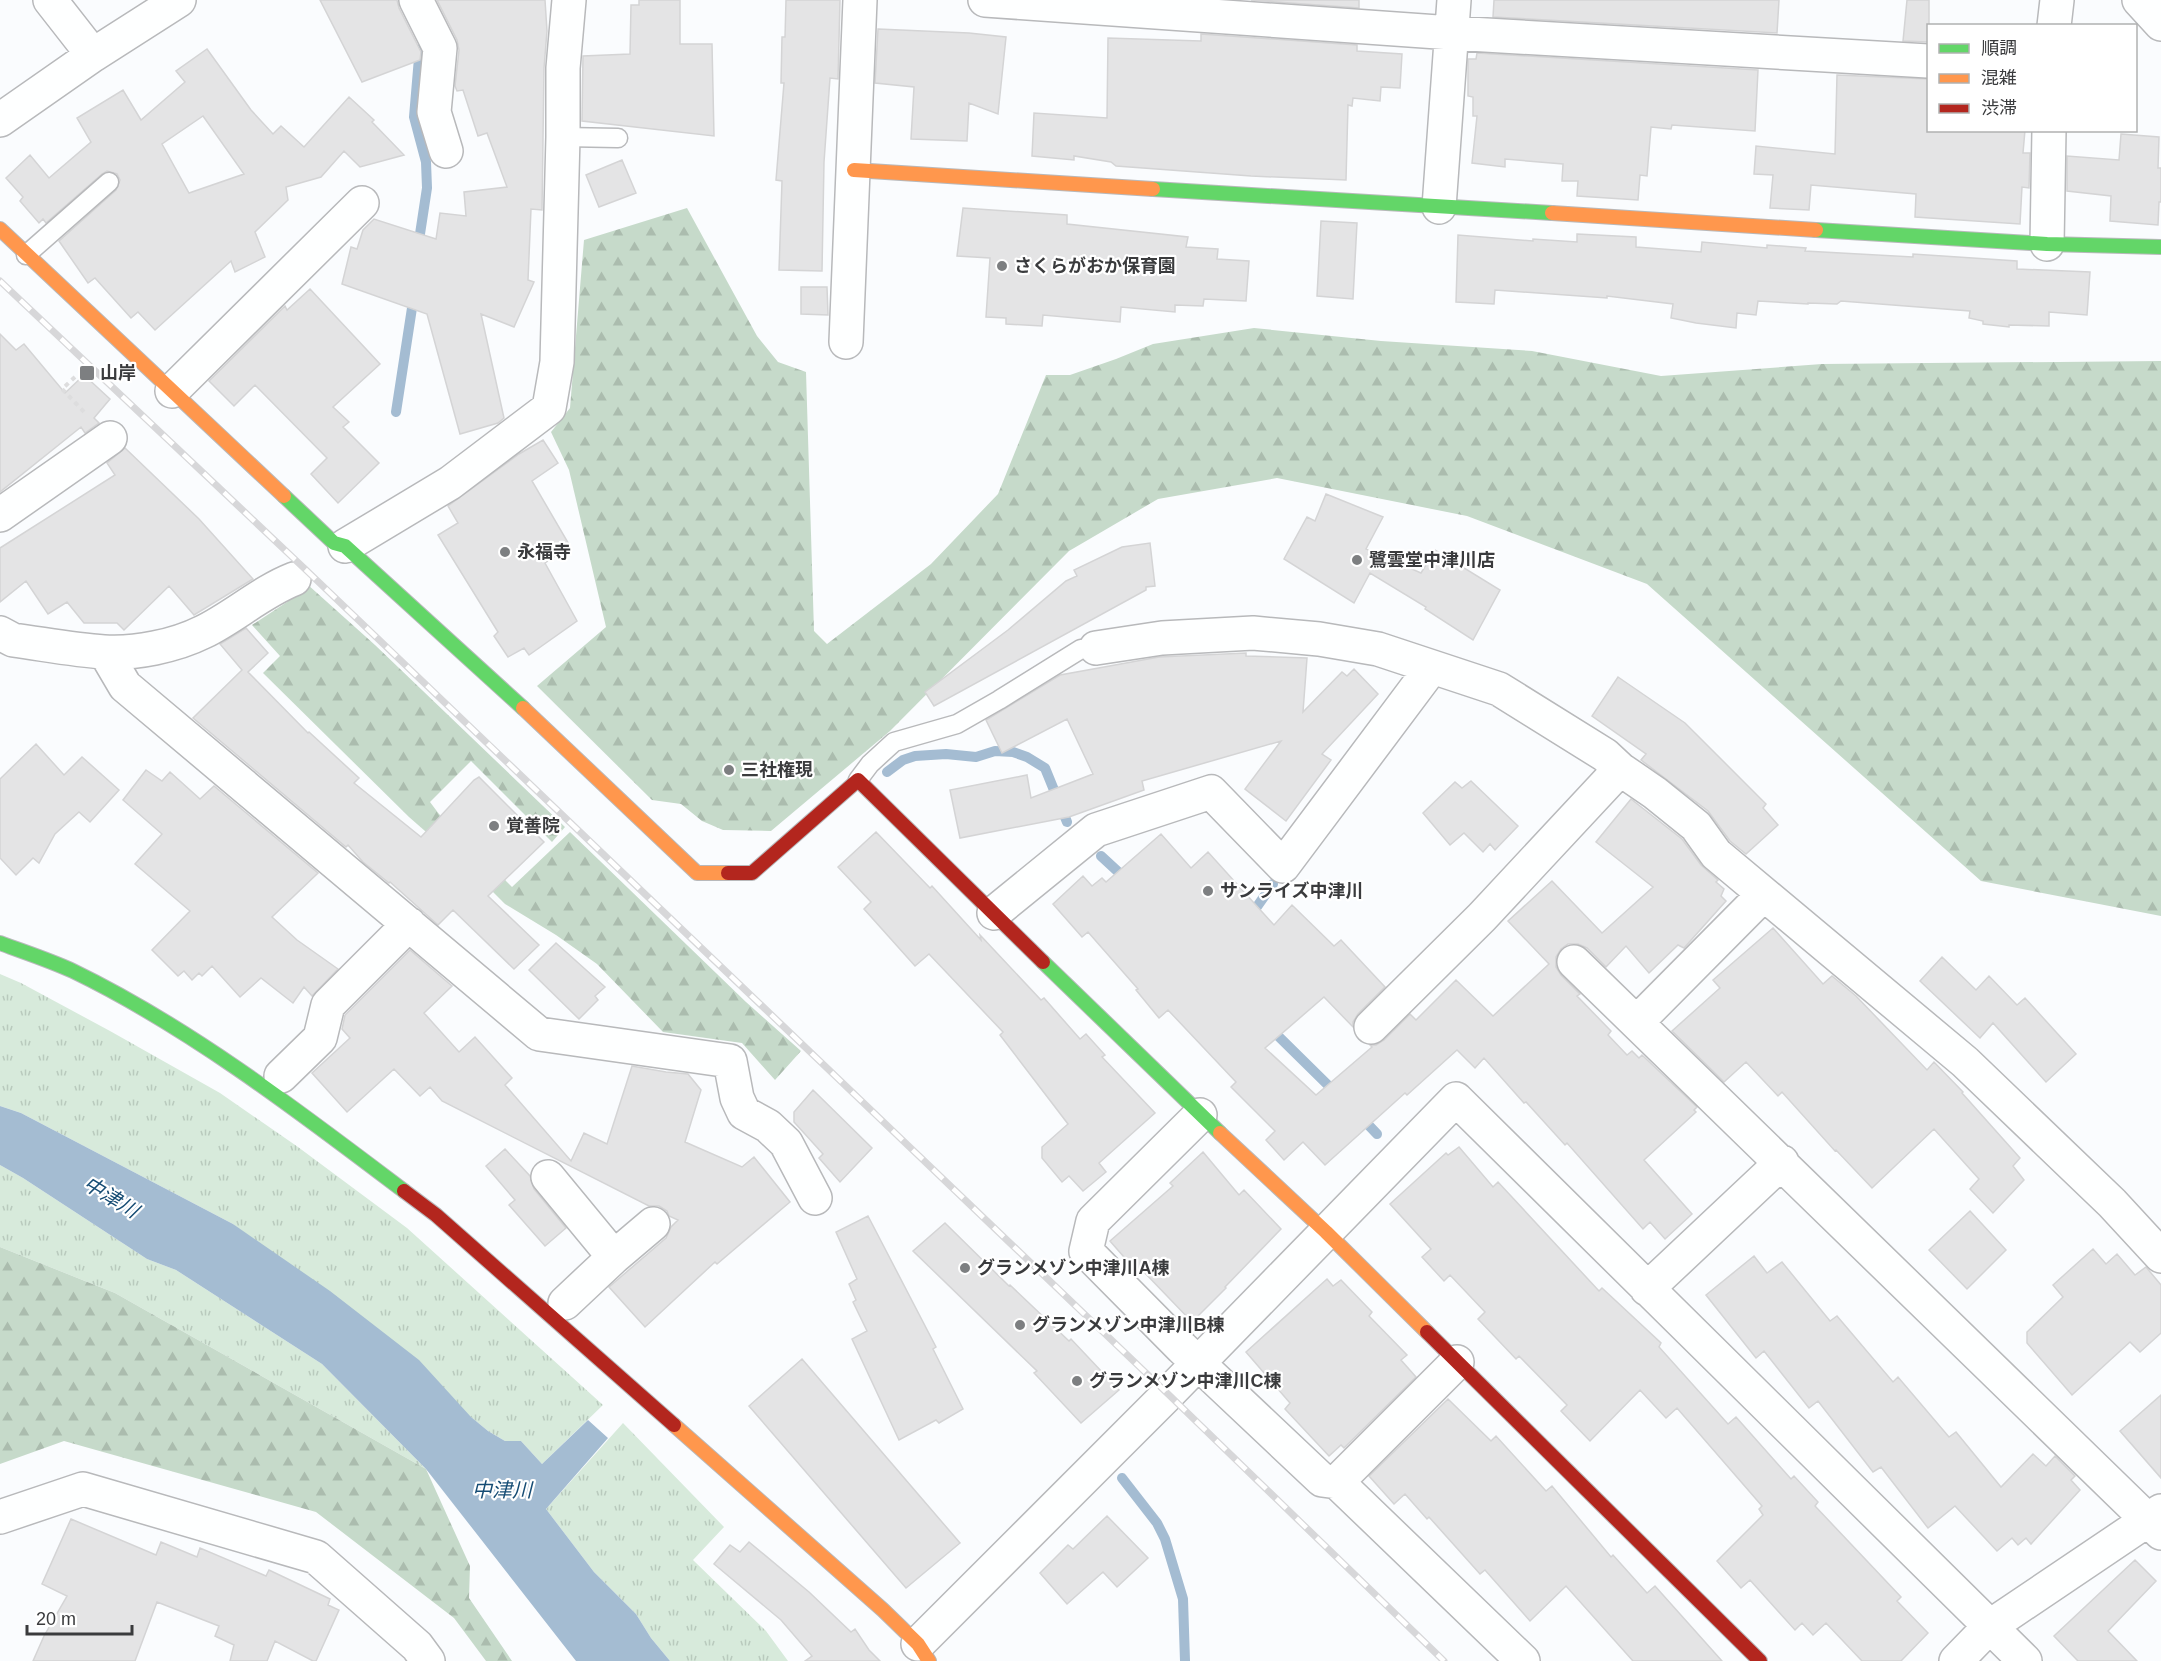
<svg xmlns="http://www.w3.org/2000/svg" width="2161" height="1661" font-family="Arial,'Noto Sans JP',sans-serif">
	<style>
		.grass { fill: url(#grass-tufts) }
		.forest { fill: url(#forest-firs) }
		.water { fill: #a4bcd2 }
		.lines { fill: none; stroke-linecap: round; stroke-linejoin: round }
		.stream { stroke: #a4bcd2; stroke-width: 10 }
		.building { fill: #e4e4e5; stroke: #d4d4d5; stroke-width: 1.5; fill-rule: evenodd }
		.lane-casing { stroke: #b8b9bb; stroke-width: 21 }
		.street-casing { stroke: #b8b9bb; stroke-width: 36 }
		.fast-casing { stroke: #b8b9bb; stroke-width: 16 }
		.slow-casing { stroke: #b8b9bb; stroke-width: 16 }
		.jam-casing { stroke: #b8b9bb; stroke-width: 16 }
		.path { stroke: #ddddde; stroke-width: 4; stroke-dasharray: 4.5 4.5; stroke-linecap: butt }
		.lane { stroke: #feffff; stroke-width: 18 }
		.street { stroke: #feffff; stroke-width: 33 }
		.fast { stroke: #63d668; stroke-width: 14 }
		.slow { stroke: #ff974d; stroke-width: 14 }
		.jam { stroke: #b3261e; stroke-width: 14 }
		.rail-casing { stroke: #d7d7d9; stroke-width: 7 }
		.rail { stroke: #fff; stroke-width: 4.5; stroke-dasharray: 14; stroke-linecap: butt }
		.poi-dot { fill: #7d7f81; stroke: #fff; stroke-width: 2 }
		.labels { text-anchor: middle; dominant-baseline: central; stroke-width: 4.5; stroke-linejoin: round; paint-order: stroke }
		.poi-label { font-size: 18px; font-weight: bold; fill: #3a3b3d; stroke: #fff; text-anchor: start }
		.water-label { font-size: 20px; font-style: italic; fill: #154c74; stroke: #fff }
	</style>
	<defs>
		<pattern id="grass-tufts" width="24" height="20" patternUnits="userSpaceOnUse" patternTransform="scale(1.5)"><rect width="24" height="20" fill="#d7eadb"/><path d="M3 7l-1-3M5 7V3M7 7l1-3M15 17l-1-3M17 17v-4M19 17l1-3" fill="none" stroke="#b9cabd"/></pattern>
		<pattern id="forest-firs" width="22" height="20" patternUnits="userSpaceOnUse" patternTransform="scale(1.5)"><rect width="22" height="20" fill="#c6daca"/><path d="M5 1l3.5 6h-7zM16 11l3.5 6h-7z" fill="#abbcae"/></pattern>
	</defs>
	<rect width="100%" height="100%" fill="#fafcfe"/>
	<path class="grass" d="M0 974 21 983 110 1031 220 1093 298 1147 407 1228 603 1405 542 1464 521 1441H505L488 1431 233 1224 21 1113 0 1106Z
		M0 1165 23 1178 147 1259 176 1270 322 1364 426 1469 115 1293 0 1247Z
		M623 1423 724 1527 693 1560 766 1631 788 1661H670L651 1638 636 1614 594 1572 546 1509Z"/>
	<path class="forest" d="M687 208 757 336 778 362 806 372 814 631 827 644 931 564 998 494 1046 375H1070L1116 359 1153 344 1254 328 1381 341 1532 351 1661 376 1822 364 2161 361V916L1981 881 1647 584 1467 516 1277 478 1158 499 1069 551 890 731 771 831 723 830 702 821 681 804 652 800 537 686 606 627 569 470 551 432 570 408 584 240Z
		M307 584 375 645 565 827 552 842 471 761 430 802 439 814 512 887 570 832 746 1002 801 1051 775 1080 742 1043 663 1032 597 964 556 935 505 904 481 880 409 817 263 673 280 656 252 625 287 602Z
		M0 1247 115 1293 426 1469 470 1566 469 1598 512 1661H486L454 1618 316 1512 64 1441 0 1464Z"/>
	<path class="water" d="M0 1106 21 1113 233 1224 330 1291 419 1360 471 1417 488 1431 505 1441H521L542 1464 588 1420 608 1438 546 1509 594 1572 636 1614 651 1638 670 1661H576L426 1469 322 1364 176 1270 147 1259 23 1178 0 1165Z"/>
	<g class="lines">
		<path class="stream" d="M416 49 419 58 414 117 426 162 427 188 418 247
			M396 412 414 295
			M887 772 903 760 915 756 946 754 976 757 995 751 1013 752 1027 757 1045 768 1067 822
			M1101 856 1127 880
			M1249 918 1273 884
			M1269 1027 1337 1094
			M1359 1115 1377 1134
			M1122 1478 1157 1523 1165 1539 1183 1599 1185 1661"/>
	</g>
	<path class="building" d="M320 0H397L399 8 421 52 420 60 362 82Z
		M437 0H545L547 31 544 68 542 210 531 209 528 280 534 282 514 327 481 314 504 418 498 423 460 434 427 314 342 284 351 247 357 249 363 230 374 219 436 239 440 213 466 216 464 192 507 187 487 133 478 136 463 90 457 91 455 86 459 50 457 40Z
		M639 0H680V44H712L714 136 582 121 583 56 630 54 631 5H639Z
		M786 0H840L838 79 830 78 824 162 822 271 779 270 782 181 776 180 784 83H781L782 37H785Z
		M1251 0H1359V8Z
		M1494 0H1779L1777 33 1493 17Z
		M1907 0H1929V42L1903 41Z
		M878 29 969 33 1006 37 998 114 969 103 967 141 911 139 914 87 875 83Z
		M1201 34 1357 45V51L1402 54 1400 88 1381 87 1380 101 1353 98 1352 106 1348 105 1346 180 1251 176 1116 166 1111 162 1074 156V160L1032 156 1034 113 1107 118 1108 38 1201 41Z
		M207 49 251 110 273 134 281 126 304 147 349 97 374 120 372 122 404 155 360 167 344 151 321 177 286 187 288 200 255 232 265 257 235 272 231 261 155 330 138 312 131 318 95 278 88 283 59 241 116 190 120 180 117 174 107 171 102 174 46 223 43 219 39 223 20 201 23 197 6 178 30 155 49 178 91 142 77 118 123 90 141 120 185 82 176 71ZM203 116 244 174 189 193 162 144Z
		M1477 53 1758 70 1755 131 1672 125 1671 129 1651 127 1647 176 1640 175 1638 200 1577 196 1578 181H1562L1563 164 1505 159V167L1472 163 1477 116H1473V97L1468 96V59H1476Z
		M1837 75 1929 79V130H2025L2023 153H2030L2029 188 2022 187 2020 224 1915 217 1916 194 1811 185 1809 210 1770 208 1773 175 1754 174 1756 146 1835 154Z
		M2121 134 2159 137 2158 168H2161V202H2159L2158 225 2110 221 2111 196 2067 191V156L2119 160Z
		M622 160 636 193 599 207 586 175Z
		M963 208 1067 215V224L1188 237 1186 247 1218 249 1217 259 1249 261 1246 301 1204 299 1203 306 1175 305V312L1121 307 1120 322 1043 315 1042 326 1006 324V318L986 317 990 258 957 256Z
		M1321 221 1357 223 1353 299 1317 296Z
		M1577 234 1636 237V247L1701 252 1702 242 1767 248V245L1806 248 1805 251 1913 257V254L2017 261V269L2090 272 2087 315 2049 312V326L2009 325V327L1983 324V321L1969 318 1970 311 1841 301 1837 304 1808 303V304L1758 301 1756 315 1737 313 1736 328 1696 323 1671 318 1673 304 1607 296V298L1495 290 1494 304 1456 302 1458 235 1533 241V239L1577 242Z
		M801 287H827L828 315 801 314Z
		M310 289 380 364 333 407 349 422 343 427 379 463 338 503 311 474 327 458 255 385 234 406 209 381 285 306 287 310Z
		M0 334 16 350 24 344 65 393 84 375 110 399 94 418 99 423 85 433 81 427 0 492Z
		M543 440 558 463 532 481 570 546 545 563 577 621 529 655 524 648 508 657 494 636 498 632 438 535 458 523 448 506 519 454Z
		M125 448 199 519 253 579 194 615 169 586 124 630 117 623H84L67 602 48 614 26 581 0 602V548L115 475 107 463Z
		M1326 494 1383 517 1366 549 1421 573 1435 550 1500 590 1473 640 1425 609 1426 607 1370 573 1354 603 1284 559 1307 517 1315 521Z
		M1150 543 1155 586 1146 587V590L934 706 925 692 1008 630 1066 581 1077 576 1074 570 1122 547Z
		M246 628 268 653 248 672 308 733 309 732 359 778 354 783 421 837 474 780 479 777 544 842 488 896 539 945 514 969 453 910 438 925 390 882 389 883 363 862 348 845 346 847 193 718 242 670 220 644Z
		M1246 653V656L1307 658 1303 712 1342 672 1347 676 1354 669 1378 694 1322 754 1331 760 1286 821 1245 789 1281 741 1142 781 1144 790 1069 817 960 838 950 790 1027 775 1031 798 1093 774 1067 719 1002 753 986 720 1060 675 1159 657Z
		M1618 677 1685 723 1766 804 1763 808 1778 825 1746 854 1730 841 1708 811 1641 760 1646 754 1592 716Z
		M36 744 64 775 82 757 119 790 90 822 79 812 55 834 39 863 33 858 16 875 0 858V779Z
		M146 770 162 781 170 772 200 799 214 786 318 873 272 917 297 940 338 969 312 996 304 987 293 1003 261 978 240 997 212 966 202 976 199 973 192 980 184 971 178 976 152 950 190 911 135 864 162 834 123 800Z
		M1471 781 1518 826 1495 850 1490 844 1483 852 1464 833 1450 845 1423 813 1455 782 1462 788Z
		M1631 799 1682 839 1701 865 1718 880 1716 882 1724 889 1721 896 1726 901 1684 948 1678 945 1649 973 1626 946 1606 967 1587 948 1578 944H1568L1561 949 1556 957V967L1561 975 1580 994 1577 996 1611 1031 1608 1035 1627 1055 1632 1051 1639 1058 1642 1055 1697 1107 1694 1110 1696 1112 1644 1160 1692 1214 1665 1239 1650 1222 1643 1229 1567 1143 1565 1145 1526 1102 1524 1103 1484 1058 1475 1068 1457 1050 1407 1095 1405 1093 1325 1165 1303 1142 1284 1160 1266 1140 1275 1131 1231 1087 1236 1082 1168 1010 1159 1018 1136 990 1138 989 1088 932 1082 937 1053 904 1083 876 1092 886 1102 878 1106 882 1161 834 1191 868 1208 852 1274 925 1292 905 1334 946 1341 940 1385 987 1358 1014 1353 1022V1027L1324 997 1265 1048 1316 1095 1372 1047 1370 1045H1376L1384 1040 1410 1014 1416 1020 1456 980 1493 1016 1549 964 1508 921 1552 881 1602 933 1653 887 1596 842Z
		M876 832 930 888 932 886 981 940 980 935 1041 1000 1044 998 1080 1039 1086 1034 1105 1055 1102 1057 1155 1113 1099 1163 1106 1172 1083 1191 1069 1176 1062 1182 1042 1158V1147L1068 1124 1000 1035 1003 1032 929 954 915 966 864 909 871 902 838 867Z
		M1773 928 1823 984 1832 976 1856 996 1927 1070 1934 1062 1963 1092 1962 1093 2020 1158 2013 1166 2024 1180 1993 1213 1970 1189 1979 1179 1934 1129 1872 1188 1836 1150 1835 1151 1782 1092 1778 1096 1746 1062 1724 1082 1672 1031 1720 988 1713 980Z
		M556 943 605 987 595 996 598 1000 579 1019 529 970Z
		M410 950 452 986 424 1013 459 1052 475 1037 512 1078 505 1085 571 1161 584 1133 607 1144 632 1066 666 1072 688 1074 701 1090 685 1142 742 1167 754 1157 790 1202 717 1264 715 1262 645 1327 609 1287 666 1238 671 1227 678 1220 669 1216 667 1211 659 1206H649L442 1101 430 1087 420 1096 394 1069 347 1112 312 1073 350 1038 342 1029 345 1015Z
		M1942 957 1976 990 1989 976 2017 1005 2025 998 2076 1054 2046 1082 1993 1023 1980 1038 1920 981Z
		M813 1090 872 1148 840 1182 819 1158 823 1154 794 1122V1112Z
		M1459 1147 1493 1187 1498 1182 1599 1291 1602 1288 1661 1343 1659 1347 1728 1424 1736 1417 1791 1479 1794 1476 1818 1502 1815 1506 1901 1597 1897 1601 1928 1633 1901 1661H1862L1826 1623 1813 1635 1802 1623 1795 1630 1750 1580 1741 1588 1717 1561 1763 1515 1759 1509 1762 1506 1677 1408 1666 1418 1640 1390 1590 1441 1561 1411 1567 1405 1519 1356 1516 1359 1478 1319 1485 1312 1450 1275 1444 1281 1422 1257 1431 1249 1390 1204 1446 1153 1448 1155Z
		M505 1149 530 1176 534 1189 566 1228 545 1246 509 1205 515 1200 486 1166Z
		M1203 1152 1239 1195 1244 1190 1281 1229 1225 1287 1226 1288 1192 1322 1142 1270 1138 1273 1110 1241 1173 1186 1170 1183Z
		M1970 1211 2006 1250 1967 1289 1929 1250Z
		M868 1216 936 1347 933 1349 963 1409 939 1423 936 1420 899 1440 852 1339 867 1331 853 1302 856 1300 849 1284 857 1279 836 1232Z
		M945 1223 1009 1286 1010 1285 1069 1341 1071 1339 1119 1390 1081 1423 1034 1373 1037 1371 913 1251Z
		M2093 1249 2106 1264 2117 1254 2135 1275 2146 1267 2161 1285V1333L2140 1352 2130 1342 2072 1395 2027 1343V1332L2063 1297 2053 1285Z
		M1754 1256 1767 1273 1782 1262 1830 1321 1837 1316 1893 1382 1898 1377 1949 1437 1956 1432 2001 1487 2033 1454 2046 1466 2055 1456 2075 1476 2071 1480 2080 1490 2031 1544 2026 1538 2018 1545 2012 1538 1997 1551 1955 1506 1928 1528 1881 1467 1873 1472 1818 1401 1809 1408 1764 1351 1756 1358 1706 1295Z
		M1327 1279 1333 1286 1341 1280 1372 1312 1369 1316 1407 1355 1401 1360 1416 1377 1344 1448 1341 1445 1329 1456 1285 1409 1290 1403 1246 1352Z
		M802 1359 960 1543 906 1588 749 1406Z
		M2161 1395V1478L2120 1431Z
		M1448 1399 1491 1441 1496 1436 1546 1491 1552 1486 1611 1557 1613 1555 1647 1593 1655 1586 1722 1661H1633L1566 1586 1530 1621 1485 1570 1480 1574 1429 1517 1427 1519 1405 1494 1394 1504 1369 1476Z
		M1107 1516 1148 1558 1117 1587 1103 1572 1067 1604 1040 1573 1068 1545 1073 1549Z
		M71 1519 156 1555 161 1542 197 1557 200 1548 266 1576 269 1570 330 1599 328 1605 339 1610 316 1661H313L275 1641 267 1661H230L234 1645 215 1636 219 1626 157 1602 135 1661H33L44 1636 67 1596 42 1584Z
		M749 1542 809 1592 851 1632 855 1629 869 1650 880 1661H805L812 1656 781 1620 714 1564 730 1545 740 1552Z
		M2135 1560 2156 1581 2108 1631 2137 1661H2078L2054 1636Z"/>
	<g class="lines">
		<g class="lane-casing">
			<path id="lane" d="M563 137 618 138
				M26 255 109 182
				M858 780 870 764 894 742 957 724 999 700 1081 649 1096 648"/>
		</g>
		<g class="street-casing">
			<path id="street" d="M50 0 93 55
				M416 0 440 48 434 112 446 151
				M985 0 1452 33 1928 61
				M2139 0 2161 24
				M2054 26 2057 0
				M0 120 93 55 179 0
				M1439 207 1454 0
				M2047 244 2049 130
				M846 342 860 0
				M172 391 362 203
				M0 515 110 438
				M345 546 450 483 549 408 557 362 563 137V68L569 0
				M0 633 13 640C43 644 74 650 104 652 135 654 175 646 203 632 234 617 261 592 294 579
				M1096 648 1162 638 1253 633 1319 639 1378 649 1499 689 1605 755 1620 769 1655 793 1696 826 1716 854 1965 1062 2112 1203 2161 1256
				M105 652 125 686 539 1034 730 1061 737 1098 744 1113 768 1126 786 1143 815 1198
				M994 913 1096 830 1211 792 1283 866 1432 667
				M1574 962 2161 1533
				M1637 1022 1763 895
				M1371 1027 1482 917 1620 769
				M281 1076 320 1038 328 1005 409 924
				M1200 1115 1093 1221 1086 1251 1182 1348 1322 1480 1337 1482 1523 1661
				M548 1177 614 1257 565 1303
				M614 1257 653 1224
				M1647 1289 1782 1162
				M1337 1482 1457 1362
				M0 1517 83 1489 316 1557 417 1646 428 1661
				M918 1644 1168 1394 1456 1099 2025 1661
				M1956 1661 1989 1627 2161 1511"/>
		</g>
		<g class="fast-casing">
			<path id="fast" d="M1153 189 1552 213
				M1816 230 2047 244 2161 247
				M284 496 334 543 345 546 523 708
				M0 943C24 952 49 960 73 971 189 1027 301 1113 404 1191
				M1043 962 1220 1133"/>
		</g>
		<g class="slow-casing">
			<path id="slow" d="M854 170 1153 189
				M1552 213 1816 230
				M0 229 284 496
				M523 708 697 873H728
				M1220 1133 1326 1232 1427 1332
				M674 1425 883 1610 918 1644 929 1661"/>
		</g>
		<g class="jam-casing">
			<path id="jam" d="M728 873H752L858 780 1043 962
				M404 1191 436 1215 674 1425
				M1427 1332 1760 1661"/>
		</g>
		<path class="path" d="M75 377 62 389 85 413"/>
		<use href="#lane" class="lane"/>
		<use href="#street" class="street"/>
		<use href="#fast" class="fast"/>
		<use href="#slow" class="slow"/>
		<use href="#jam" class="jam"/>
		<g class="rail-casing">
			<path id="rail" d="M0 281 305 569 1168 1394 1444 1661"/>
		</g>
		<use href="#rail" class="rail"/>
	</g>
	<g class="poi-dot">
		<circle cx="1002" cy="266" r="6"/>
		<rect x="79" y="365" width="16" height="16" rx="3"/>
		<circle cx="505" cy="552" r="6"/>
		<circle cx="1357" cy="560" r="6"/>
		<circle cx="729" cy="770" r="6"/>
		<circle cx="494" cy="826" r="6"/>
		<circle cx="1208" cy="891" r="6"/>
		<circle cx="965" cy="1268" r="6"/>
		<circle cx="1020" cy="1325" r="6"/>
		<circle cx="1077" cy="1381" r="6"/>
	</g>
	<g class="labels">
		<g class="poi-label">
			<text x="1014" y="266">さくらがおか保育園</text>
			<text x="100" y="373">山岸</text>
			<text x="517" y="552">永福寺</text>
			<text x="1369" y="560">鷺雲堂中津川店</text>
			<text x="741" y="770">三社権現</text>
			<text x="506" y="826">覚善院</text>
			<text x="1220" y="891">サンライズ中津川</text>
			<text x="977" y="1268">グランメゾン中津川A棟</text>
			<text x="1032" y="1325">グランメゾン中津川B棟</text>
			<text x="1089" y="1381">グランメゾン中津川C棟</text>
		</g>
		<g class="water-label">
			<text transform="translate(111 1197) rotate(31)">中津川</text>
			<text x="502" y="1490">中津川</text>
		</g>
	</g>
	<rect x="1927" y="24" width="210" height="108" fill="#ffffff" stroke="#b0b1b1" stroke-width="1.5"/>
	<rect x="1939" y="44" width="30" height="9" fill="#63d668" stroke="#b0b1b1" stroke-width="1.5"/>
	<text x="1981" y="54" font-size="18" fill="#3a3b3d">順調</text>
	<rect x="1939" y="74" width="30" height="9" fill="#ff974d" stroke="#b0b1b1" stroke-width="1.5"/>
	<text x="1981" y="84" font-size="18" fill="#3a3b3d">混雑</text>
	<rect x="1939" y="104" width="30" height="9" fill="#b3261e" stroke="#b0b1b1" stroke-width="1.5"/>
	<text x="1981" y="114" font-size="18" fill="#3a3b3d">渋滞</text>
	<path d="M27 1625v9h105v-9" fill="none" stroke="#3a3b3d" stroke-width="3"/>
	<text x="36" y="1625" font-size="18" fill="#3a3b3d" stroke="#ffffff" stroke-width="4.5" paint-order="stroke">20 m</text>
</svg>
